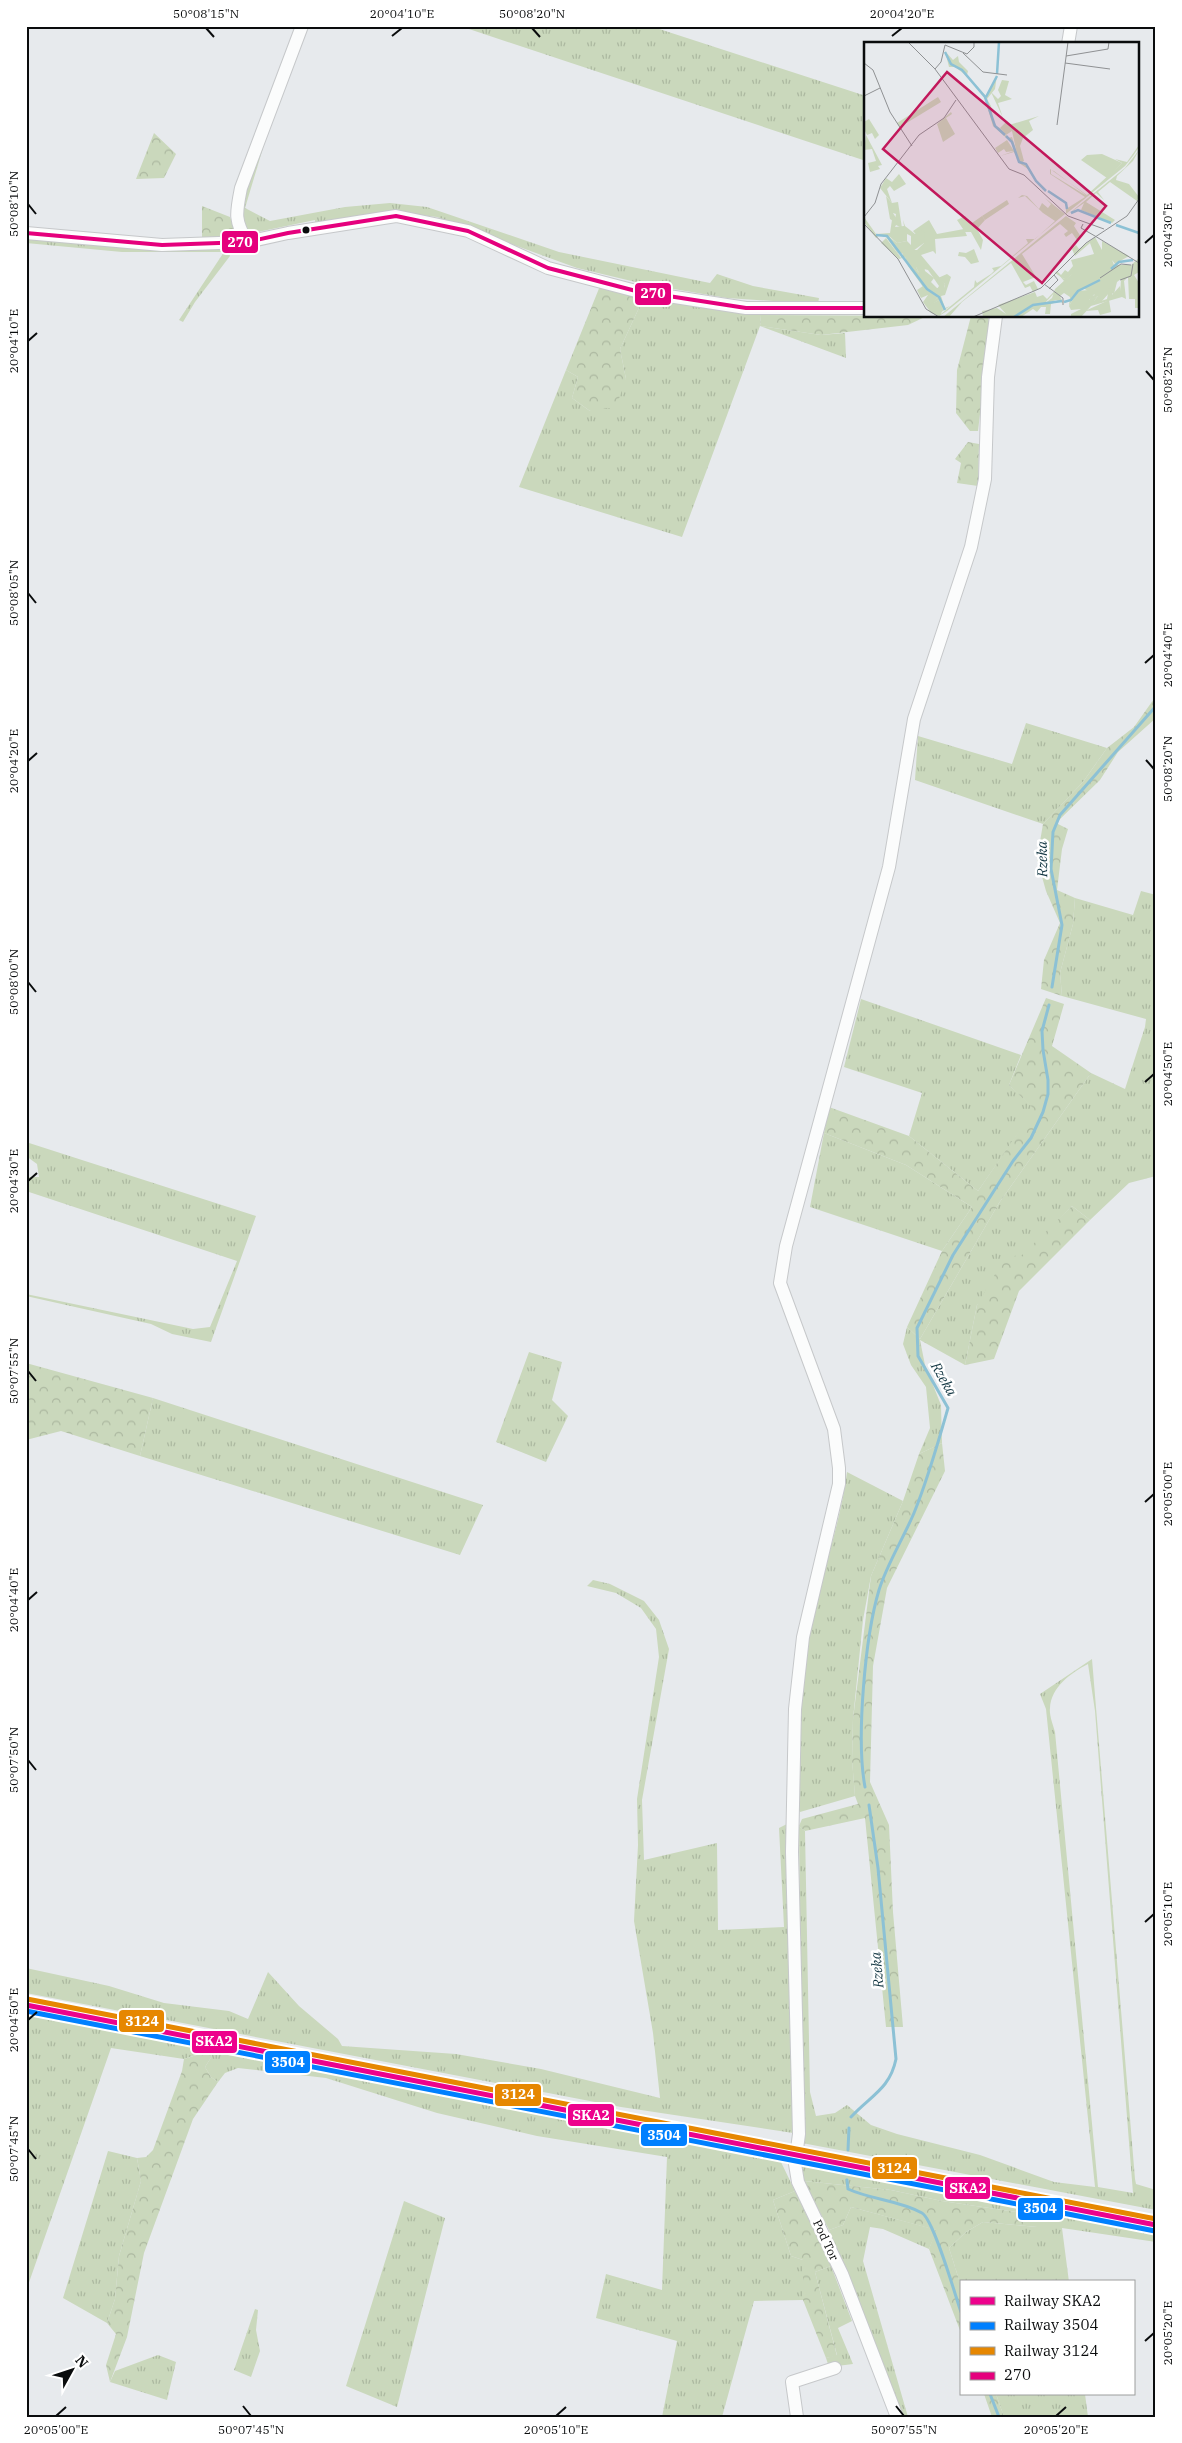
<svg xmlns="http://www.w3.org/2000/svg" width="1182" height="2443" font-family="'IBM Plex Serif',serif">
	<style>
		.grass { fill: url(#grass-tufts); fill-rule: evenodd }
		.forest { fill: url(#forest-crowns) }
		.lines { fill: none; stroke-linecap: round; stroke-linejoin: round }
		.stream { stroke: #8cc1d5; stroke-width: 3 }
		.street-casing { stroke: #c6c8ca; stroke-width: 14 }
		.street { stroke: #fbfcfc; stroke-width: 12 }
		.bus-1-casing { stroke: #fff; stroke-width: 8 }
		.bus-1 { stroke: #e5007d; stroke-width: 4 }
		.rail-1-casing { stroke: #fff; stroke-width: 9 }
		.rail-2-casing { stroke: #fff; stroke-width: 9 }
		.rail-3-casing { stroke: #fff; stroke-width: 9 }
		.rail-1 { stroke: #ed028c; stroke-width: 5 }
		.rail-2 { stroke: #0080ff; stroke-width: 5 }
		.rail-3 { stroke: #e68701; stroke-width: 5 }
		.ticks { fill: none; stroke: #0a0c0d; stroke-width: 2 }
		.bus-dot { fill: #0a0c0d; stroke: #fff; stroke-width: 2 }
		.labels { text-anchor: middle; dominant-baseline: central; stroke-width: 5; stroke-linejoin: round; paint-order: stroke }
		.street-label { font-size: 12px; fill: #0a0c0d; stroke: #fff }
		.water-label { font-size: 14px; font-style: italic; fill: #123642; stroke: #fff }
		.inset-river { fill: none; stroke: #8cc1d5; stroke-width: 2.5 }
		.inset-road { fill: none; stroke: #8f9193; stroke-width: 1 }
		.view { fill: #c2185b; fill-opacity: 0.15; stroke: #c2185b; stroke-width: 2.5 }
		.inset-edge { fill: none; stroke: #0a0c0d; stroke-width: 2.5 }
		.line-badge { stroke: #fff; stroke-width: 2 }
		.badge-label { font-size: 14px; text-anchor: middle; font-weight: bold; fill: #fff }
		.neatline { fill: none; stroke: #0a0c0d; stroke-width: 2 }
		.ticks-label { font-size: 12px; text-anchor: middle; fill: #0a0c0d }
	</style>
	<defs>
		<pattern id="grass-tufts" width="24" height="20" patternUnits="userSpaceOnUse" patternTransform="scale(1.25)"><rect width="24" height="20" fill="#cad8bc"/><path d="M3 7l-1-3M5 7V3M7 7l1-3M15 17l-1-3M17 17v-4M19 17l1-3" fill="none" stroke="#acb8a0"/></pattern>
		<pattern id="forest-crowns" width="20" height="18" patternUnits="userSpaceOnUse" patternTransform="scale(1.25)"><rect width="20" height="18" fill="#cad8bc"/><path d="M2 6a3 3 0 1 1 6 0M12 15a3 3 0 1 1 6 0" fill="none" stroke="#acb8a0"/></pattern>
	</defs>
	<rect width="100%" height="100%" fill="#e7eaed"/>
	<path class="grass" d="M460 26H650L866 96V161Z
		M269 128 245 208 270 221 345 207 390 203 427 207 559 252 710 283 717 274 753 286 819 298 818 304 727 298 644 284 577 268 437 217 402 213 315 223V220L253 233 243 228 240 210Z
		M26 237 227 247 230 256 195 302 183 322 179 320 224 252H122L26 243Z
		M644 297 761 315 760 326 821 335 845 333 846 358 760 326 682 537 519 487 566 370 578 377 572 398 590 411 626 379 620 349Z
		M1026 723 1107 748 1083 782 1043 824 915 780 918 736 1012 764Z
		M1141 891 1156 895V1176L1129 1183 1090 1220 1072 1206 977 1305 965 1365 920 1340 925 1365 941 1405 942 1443 919 1454 930 1428 926 1387 911 1365 903 1344 907 1327 920 1339 999 1203 1091 1073 1125 1089 1145 1027 1146 1019 1062 996 1060 973 1073 924 1075 898 1133 915Z
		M861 999 1021 1055 1009 1085 1035 1109 978 1191 909 1136 922 1093 844 1067Z
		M824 1133 906 1165 972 1207 942 1251 810 1207Z
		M26 1142 256 1216 211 1342 172 1334 151 1324 26 1296V1294L193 1329 210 1327 237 1261 26 1191V1177H39L37 1164 26 1156Z
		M529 1352 562 1362 552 1400 568 1416 546 1462 496 1442Z
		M153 1398 483 1505 460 1555 140 1456Z
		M847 1472 903 1501 871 1576 863 1620 853 1719 852 1759 855 1796 800 1812 797 1807C798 1757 798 1707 805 1658 813 1595 839 1535 847 1472Z
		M593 1580 610 1584 644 1601 659 1620 669 1649 642 1800 644 1860 717 1843 718 1930 784 1927 779 1828 787 1824 793 2133 621 2107 26 1993V1968L109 1986 164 2003 229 2011 248 2019 268 1972 299 2006 338 2039 342 2046 456 2054 541 2069 660 2098 653 2033 634 1921 638 1845 637 1799 659 1657 656 1629 641 1608 616 1593 587 1586Z
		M1092 1659 1135 2179 1136 2184 1156 2190V2210L802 2143 799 1826 805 1831 810 2092 816 2116 835 2113 847 2105 871 2125 897 2134 980 2155 1054 2182 1095 2187 1046 1709 1040 1694ZM1088 1664 1095 1711 1133 2193 1098 2187 1055 1732C1053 1725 1049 1715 1050 1708 1051 1687 1071 1673 1088 1664Z
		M26 2014 87 2027 210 2046 780 2160 795 2191 773 2200 791 2256 803 2260V2300L754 2301 722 2417H662L677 2341 596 2318 606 2274 662 2290 667 2157 537 2136 437 2113 326 2078 238 2068 225 2073 218 2082 211 2077 205 2067 212 2056 208 2051 184 2059 111 2048 26 2291Z
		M108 2151 137 2158 141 2181 119 2256 115 2299 107 2323 63 2298Z
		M799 2162 810 2164 811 2162 1156 2231V2242L1062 2228 1069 2282H961V2286L949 2248 966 2232 983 2222 1037 2227V2215L942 2201 891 2190 804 2181Z
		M404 2201 445 2218 397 2407 346 2386Z
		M851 2207 937 2230 929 2249 883 2229 870 2227 863 2261 908 2417H902L829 2230 843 2225Z
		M831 2266 852 2321 838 2328 853 2364 829 2367 826 2358 837 2355 815 2272Z
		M255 2309 258 2310 256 2330 260 2351 251 2377 234 2370Z
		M158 2355 176 2362 167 2400 110 2382 115 2371Z
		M996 2394H1085L1088 2417H1004Z"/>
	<path class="forest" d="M154 133 176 154 164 178 136 179Z
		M202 206 230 217 237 237H202Z
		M600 286 644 297 620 349 626 379 616 407 590 411 572 398 578 377 566 370Z
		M761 315 927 316 908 325 821 335 760 326Z
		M971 316H988L990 329 978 431H970L956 413 957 370Z
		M968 442 979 444 978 486 957 483 961 463 955 459Z
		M1156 696V718L1118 752 1100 780 1056 823 1068 829 1062 849 1057 890 1075 898 1073 924 1060 973 1062 996 1041 989 1044 960 1060 923 1046 891 1037 859 1043 824 1083 782 1107 748 1134 727Z
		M1046 998 1064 1004 1052 1046 1091 1073 999 1203 920 1339 907 1327 942 1251 972 1207 906 1165 824 1133 829 1107 909 1136 978 1191 1034 1109 1009 1085Z
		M1072 1206 1090 1220 1019 1291 994 1359 965 1365 977 1305 1005 1257 1022 1255Z
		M26 1363 153 1398 140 1456 61 1431 26 1440Z
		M942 1443 945 1471 887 1588 873 1666 870 1782 889 1825 893 1912 903 2027H886L865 1818 805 1831 799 1826 802 1819 858 1804 855 1796 852 1760 853 1719 871 1576 903 1501 919 1454Z
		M209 2051 212 2056 205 2067 211 2077 218 2082 193 2119 144 2253 127 2337 110 2382 106 2365 116 2334 107 2323 115 2299 119 2256 141 2181 137 2158 146 2157 153 2150 182 2071 184 2059Z
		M804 2181 891 2190 942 2201 1037 2215V2227L983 2222 966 2232 949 2248 961 2286V2333L929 2249 936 2230 851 2207 843 2225 829 2230Z
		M795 2191 831 2266 815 2272 837 2356 826 2358 803 2300V2260L791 2256 773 2200Z
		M984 2394H996L1004 2417H992Z"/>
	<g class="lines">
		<path class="stream" d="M1052 987 1062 925 1051 869 1053 832 1060 815 1156 706
			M865 1787C856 1739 865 1637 879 1590 887 1564 903 1539 914 1513 928 1479 938 1443 948 1408L918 1356 917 1328 953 1255 1013 1161 1031 1138 1043 1112 1048 1094V1080L1043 1050 1042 1031 1049 1005
			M851 2117C870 2096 890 2089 896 2059L878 1868 869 1805
			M848 2150 849 2128
			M847 2180 848 2189C872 2200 899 2200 922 2213 934 2220 955 2295 961 2312
			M990 2394 999 2417"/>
		<g class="street-casing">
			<path id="street" d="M1068 44 1071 26
				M26 233 162 245 247 242 288 233 396 216 468 231 548 268 636 291 746 308H866
				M247 242C234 220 236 213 241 188L302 26
				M797 2417 792 2382 835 2368
				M897 2417 842 2274 798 2182 795 2164 799 2134 792 1852 795 1709 803 1637 839 1484V1468L834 1429 780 1283 786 1246 889 867 914 719 971 547 985 479 988 377 996 316"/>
		</g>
		<use href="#street" class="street"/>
		<g class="bus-1-casing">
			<path id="bus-1" d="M26 233 162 245 247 242 288 233 396 216 468 231 548 268 636 291 746 308H866"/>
		</g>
		<use href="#bus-1" class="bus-1"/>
		<g class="rail-1-casing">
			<path id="rail-1" d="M26 2005 1156 2225"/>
		</g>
		<g class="rail-2-casing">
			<path id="rail-2" d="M26 2011 1155 2231"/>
		</g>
		<g class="rail-3-casing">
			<path id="rail-3" d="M27 1999 1156 2219"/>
		</g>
		<use href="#rail-1" class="rail-1"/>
		<use href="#rail-2" class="rail-2"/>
		<use href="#rail-3" class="rail-3"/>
	</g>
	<path class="ticks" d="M206 28 214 37M532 28 540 37M392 36 402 28M892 36 902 28M28 204 36 214M1145 243 1154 235M28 341 37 333M1146 371 1154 380M28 593 36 603M1145 663 1154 655M1146 760 1154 769M28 761 37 753M28 982 36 992M1145 1082 1154 1074M28 1181 37 1173M28 1371 36 1381M1145 1502 1154 1494M28 1600 37 1592M28 1760 36 1770M1145 1922 1154 1914M28 2020 37 2012M28 2149 36 2159M1145 2341 1154 2333M243 2406 251 2416M896 2406 904 2416M56 2416 66 2407M556 2416 566 2407M1056 2416 1066 2407"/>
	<circle class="bus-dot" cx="306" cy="230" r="4.5"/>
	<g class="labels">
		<g class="street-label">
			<text transform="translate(826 2240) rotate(65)">Pod Tor</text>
		</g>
		<g class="water-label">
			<text transform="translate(1042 859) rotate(-91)">Rzeka</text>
			<text transform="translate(944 1379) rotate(60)">Rzeka</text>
			<text transform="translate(877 1970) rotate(-95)">Rzeka</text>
		</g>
	</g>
	<g transform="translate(864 42)">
		<rect width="275" height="275" fill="#e7eaed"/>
		<path d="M138 38 145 39 141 53 148 57 134 61 139 76 127 50 134 57 137 54 134 48ZM74 55 77 60 36 85 33 81ZM87 70 88 72 82 76 91 92 79 100 73 82ZM175 74 165 79 169 88 159 96 156 104 160 119 157 121 164 125V127L155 121 148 89 142 93 136 86 142 80 145 83ZM5 77 15 93 11 97 8 91 3 93 0 87V80ZM2 93 18 123 14 124 16 127 6 130 4 121 12 119 8 107 0 108ZM143 98 150 109 142 110 140 107 134 111 131 106ZM275 103V105L269 114 261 124 202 172V167L221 155 186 132V127L223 153 258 121 251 117 263 120ZM187 128 190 129 223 154 187 132ZM275 108 269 119 253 134 252 138 265 142 275 155 273 159 246 140 234 150 240 158 232 151 222 160 251 178 248 181 217 168 220 161 203 173 261 126ZM158 153 163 154 175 167 178 161 184 166 187 162 181 156 201 172 83 269 75 274 67 271 59 260 64 253 57 256 53 248 59 244 74 255 69 261 75 258 79 266 77 272 110 245 111 238 113 241 127 232 130 229 128 226 137 224 164 201 162 197H171L191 179 179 171 161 154 154 156ZM22 154 28 161 34 160 38 186 30 182 32 172 29 171V179L26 177ZM143 158 145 162 121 178 118 174ZM202 174 212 181 210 184 217 195 213 198 208 191 202 195 200 192 204 189 196 182 158 212 172 235 159 240 162 243 170 239 174 247 169 250 166 244 161 246 147 221 98 260 85 275H79ZM65 178 73 192 100 187 103 194 71 197 72 212 69 209 57 213 81 242 80 246 73 247 75 244 64 228 52 225 55 231 47 223 44 224 41 215 35 217 17 201 22 196 37 216 39 212 34 209 25 195 33 201 43 199 49 205 47 208H53L60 201 49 189ZM231 195 238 208V199L265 214 251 222 248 218 250 223H267L275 216V230L270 233 275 241V266H271V257H265L264 235 260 239 262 257 256 254 257 237 253 240 250 252 246 250 238 259H230L234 254 225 259 227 254 231 253 219 246 214 249 205 264 206 255 200 251 196 254 199 261 192 258 180 262 188 256 191 247 208 232 200 237 191 231 193 229 197 233 201 228 204 230 209 224 207 218 230 212 226 201 211 214 208 207 212 203 215 207ZM110 207 115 220 107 222 101 215 94 214 95 210 102 211ZM171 250 173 255 179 253 183 257 148 275H119L118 269 133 266 142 272 134 263ZM245 258 247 270 236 273 234 268 221 269Z" fill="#cad8bc" fill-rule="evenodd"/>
		<path d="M81 9 89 18 94 14 95 20 104 29 103 33 122 54 133 33 131 47 123 57 127 64 130 83 136 86 144 96 148 95 156 121 150 110 136 114 150 109 148 101 129 84 120 54 99 31 91 25H85ZM238 112 258 121 243 136 217 118 223 113ZM35 132 42 142 30 149 26 144 23 147 28 161 16 146 22 136 28 140ZM29 171 34 179 31 185 40 184 39 178 41 184 51 192 59 187 61 193 60 201 49 209H47V194L43 192V199L33 201 25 194 37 216 22 195 16 193 12 196 0 180V175L12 192 26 191ZM101 174 108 181 118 174 121 178 113 187 119 198 117 208 107 190H101L93 178ZM47 222 55 231 52 225 60 222 61 229 70 236 67 240 73 246H80L81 242 74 236 83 232 87 235 81 253 77 254 81 266 86 264 76 271 79 266 75 258 65 264 74 255 62 249 44 224ZM204 231 208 232 180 262 195 259 187 262 186 272H181L182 265H177L173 270 169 267 157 275H148L172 262V257H183L200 239 195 233 200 237ZM256 244 258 255 227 264 217 275H207V272L217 267 207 268 205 264 214 249 235 247 225 258 234 254 230 259 236 256 237 259 243 257 245 246 250 247 248 253Z" fill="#cad8bc"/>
		<path class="inset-river" d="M81 10 87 22 98 28 121 55 131 84 141 93M133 32 135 0M122 55 133 34M142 94 148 100 155 120 162 122 172 139 182 149M184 149 202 161 203 167M207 171 214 168 247 181M252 183 275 191M12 193 23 194 63 247 75 255 81 268M247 227 255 220 269 218M200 260 207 258 214 249 236 238M150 275 169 263 198 259"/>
		<path class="inset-road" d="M44 0 71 27 145 127 160 133 204 174 240 187M99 11 119 30 143 33M202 14 244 7 245 0M0 21 9 28 26 70 48 104M201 21 246 27M71 27 77 20 81 3 103 12 110 5V0M0 54 16 46M193 83 204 0M0 175 11 161 17 142 55 93 80 76 92 58M0 182 34 217 62 267 75 275M219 182 217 186 231 194M231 194 275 221M236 236 257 222 267 223M256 238 267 234 269 222M180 242 199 256V263M185 247 194 238 190 233M109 275 177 246 222 201 263 174 275 157"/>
		<path class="view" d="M83 30 242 164 178 241 19 107Z"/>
		<rect width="275" height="275" class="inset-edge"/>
	</g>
	<g class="line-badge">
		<rect x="221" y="230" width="38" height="24" rx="5" fill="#e5007d"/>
		<rect x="634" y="282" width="38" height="24" rx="5" fill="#e5007d"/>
		<rect x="118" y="2009" width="47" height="24" rx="5" fill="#e68701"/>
		<rect x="191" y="2030" width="47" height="24" rx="5" fill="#ed028c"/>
		<rect x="264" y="2050" width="47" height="24" rx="5" fill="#0080ff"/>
		<rect x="494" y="2083" width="48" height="24" rx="5" fill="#e68701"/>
		<rect x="567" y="2103" width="48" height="24" rx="5" fill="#ed028c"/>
		<rect x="640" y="2123" width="48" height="24" rx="5" fill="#0080ff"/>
		<rect x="871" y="2156" width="47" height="24" rx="5" fill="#e68701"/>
		<rect x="944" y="2176" width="47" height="24" rx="5" fill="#ed028c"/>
		<rect x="1017" y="2197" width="47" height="24" rx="5" fill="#0080ff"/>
	</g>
	<g class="badge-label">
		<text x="240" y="247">270</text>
		<text x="653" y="298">270</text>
		<text x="142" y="2026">3124</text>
		<text x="214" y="2046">SKA2</text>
		<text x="288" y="2067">3504</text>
		<text x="518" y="2099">3124</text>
		<text x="591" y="2120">SKA2</text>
		<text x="664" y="2140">3504</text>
		<text x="894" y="2173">3124</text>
		<text x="968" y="2193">SKA2</text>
		<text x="1040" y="2213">3504</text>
	</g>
	<rect width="1182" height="2443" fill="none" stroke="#ffffff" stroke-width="55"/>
	<rect x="960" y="2280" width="175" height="115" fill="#ffffff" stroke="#9d9e9e"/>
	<rect x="970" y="2297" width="25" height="8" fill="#ed028c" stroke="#9d9e9e"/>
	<text x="1004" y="2306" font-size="15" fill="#0a0c0d">Railway SKA2</text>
	<rect x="970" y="2322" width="25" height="8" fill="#0080ff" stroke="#9d9e9e"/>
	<text x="1004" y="2330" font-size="15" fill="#0a0c0d">Railway 3504</text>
	<rect x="970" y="2347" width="25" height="8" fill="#e68701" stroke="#9d9e9e"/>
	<text x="1004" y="2356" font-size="15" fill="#0a0c0d">Railway 3124</text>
	<rect x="970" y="2372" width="25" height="8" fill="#e5007d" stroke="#9d9e9e"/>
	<text x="1004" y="2380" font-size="15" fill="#0a0c0d">270</text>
	<g transform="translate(72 2370) rotate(50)" stroke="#ffffff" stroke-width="4" paint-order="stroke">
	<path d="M0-4L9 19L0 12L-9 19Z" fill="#0a0c0d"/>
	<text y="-8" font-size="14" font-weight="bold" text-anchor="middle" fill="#0a0c0d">N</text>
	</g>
	<rect x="28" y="28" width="1126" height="2388" class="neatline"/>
	<g class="ticks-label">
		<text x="206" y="18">50°08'15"N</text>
		<text x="402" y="18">20°04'10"E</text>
		<text x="532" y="18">50°08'20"N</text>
		<text x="902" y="18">20°04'20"E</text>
		<text transform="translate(14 204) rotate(-90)" y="4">50°08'10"N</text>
		<text transform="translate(1168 235) rotate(-90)" y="4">20°04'30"E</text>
		<text transform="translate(14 341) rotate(-90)" y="4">20°04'10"E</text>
		<text transform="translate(1168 380) rotate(-90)" y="4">50°08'25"N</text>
		<text transform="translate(14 593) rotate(-90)" y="4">50°08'05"N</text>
		<text transform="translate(1168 655) rotate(-90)" y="4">20°04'40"E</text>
		<text transform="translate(14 761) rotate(-90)" y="4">20°04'20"E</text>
		<text transform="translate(1168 769) rotate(-90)" y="4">50°08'20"N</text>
		<text transform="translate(14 982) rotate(-90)" y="4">50°08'00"N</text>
		<text transform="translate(1168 1074) rotate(-90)" y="4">20°04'50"E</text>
		<text transform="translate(14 1181) rotate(-90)" y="4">20°04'30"E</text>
		<text transform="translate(14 1371) rotate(-90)" y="4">50°07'55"N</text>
		<text transform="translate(1168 1494) rotate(-90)" y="4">20°05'00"E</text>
		<text transform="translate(14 1600) rotate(-90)" y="4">20°04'40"E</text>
		<text transform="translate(14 1760) rotate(-90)" y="4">50°07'50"N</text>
		<text transform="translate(1168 1914) rotate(-90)" y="4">20°05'10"E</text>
		<text transform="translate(14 2020) rotate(-90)" y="4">20°04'50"E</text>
		<text transform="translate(14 2149) rotate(-90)" y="4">50°07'45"N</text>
		<text transform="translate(1168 2333) rotate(-90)" y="4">20°05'20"E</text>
		<text x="56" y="2434">20°05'00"E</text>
		<text x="251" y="2434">50°07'45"N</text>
		<text x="556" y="2434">20°05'10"E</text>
		<text x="904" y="2434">50°07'55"N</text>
		<text x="1056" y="2434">20°05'20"E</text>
	</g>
</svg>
